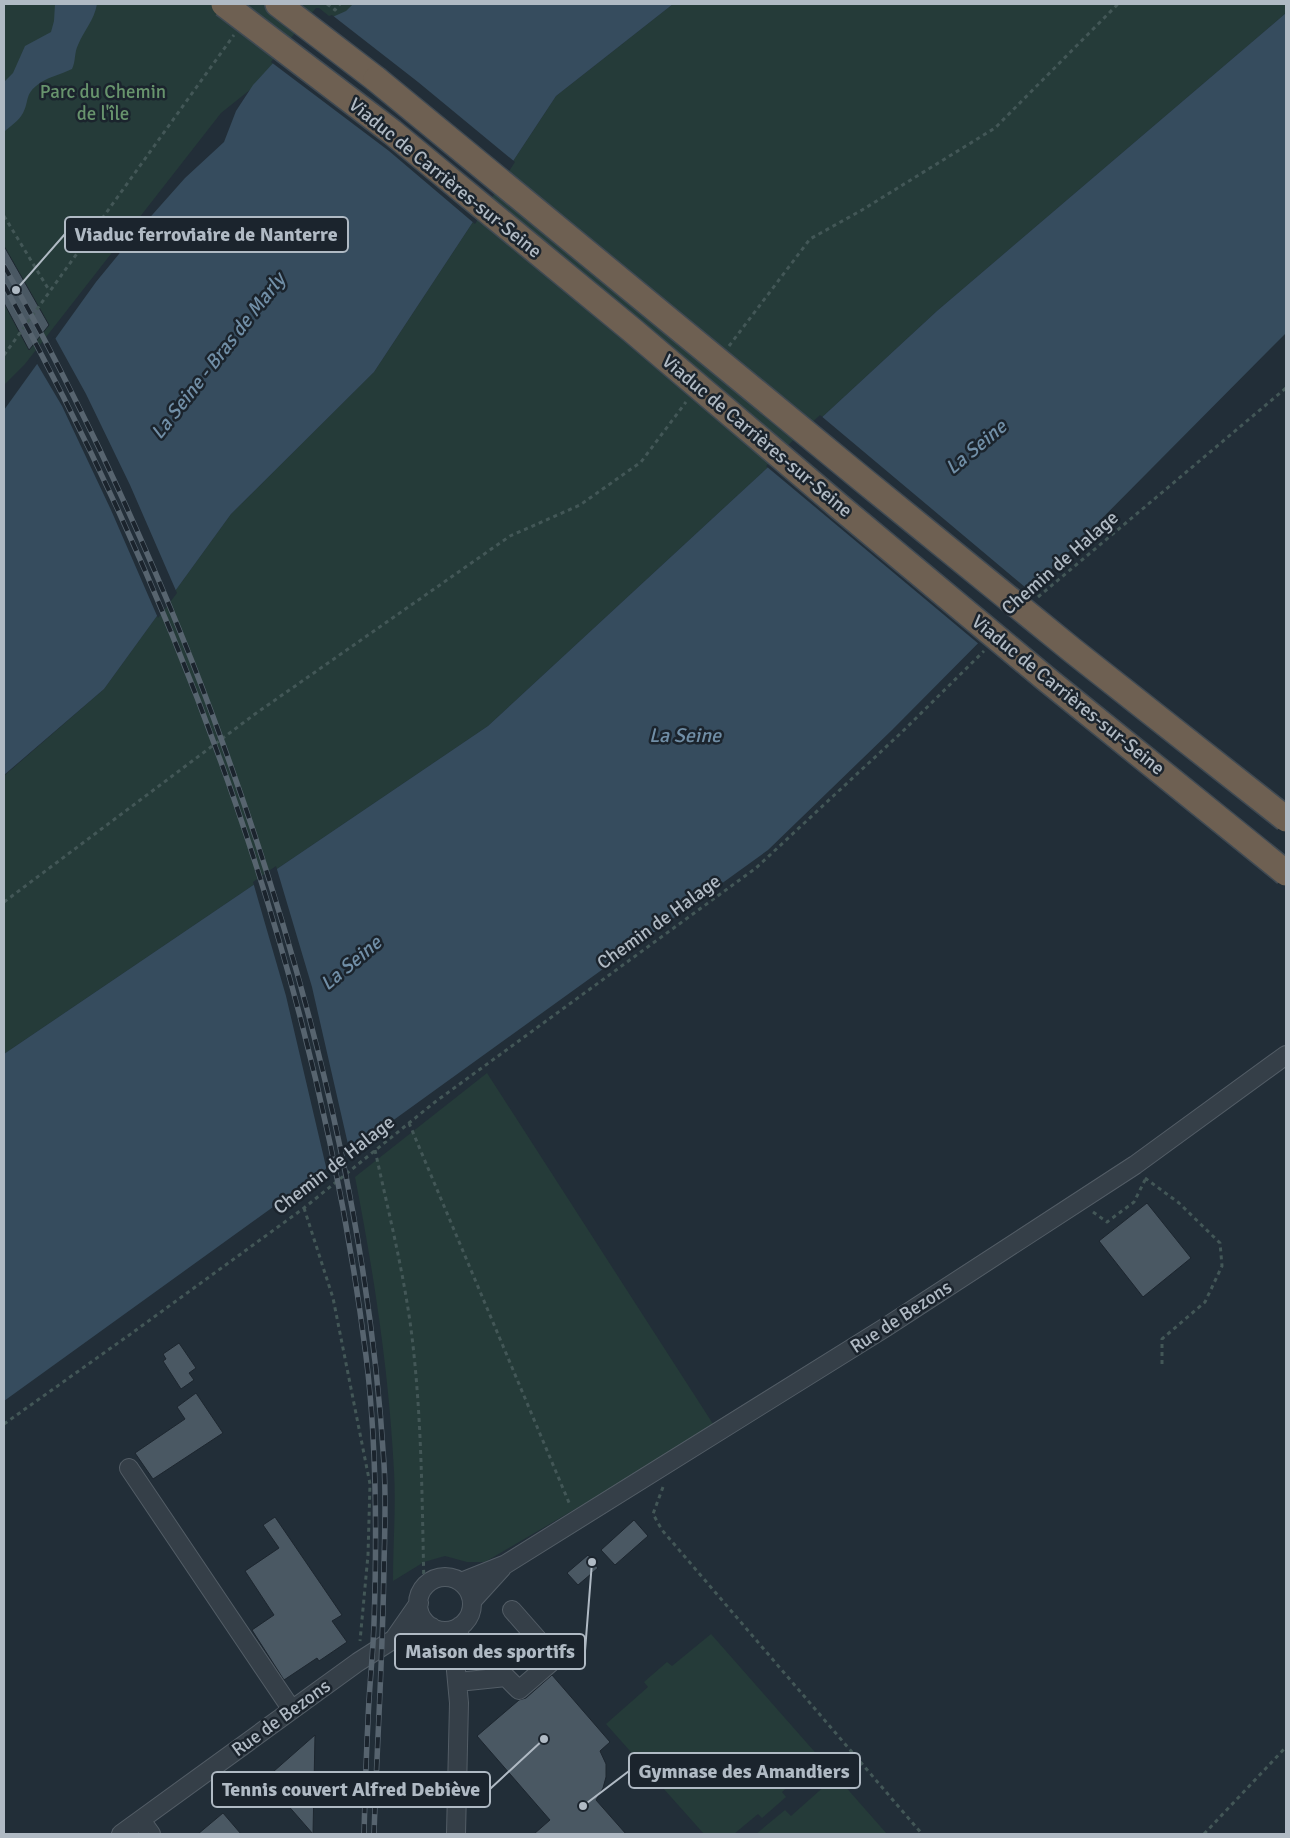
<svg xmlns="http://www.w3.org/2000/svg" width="1290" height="1838" font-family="Signika,sans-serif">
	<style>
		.green { fill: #253b39 }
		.water { fill: #364c5e }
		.pier { fill: #222e38 }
		.building { fill: #4a5863; stroke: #1d262f }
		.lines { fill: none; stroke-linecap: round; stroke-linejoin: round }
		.minor-casing { stroke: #535d66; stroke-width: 20 }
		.highway-casing { stroke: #404a53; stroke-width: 28 }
		.path { stroke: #435757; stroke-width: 3; stroke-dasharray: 4 4; stroke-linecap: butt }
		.minor { stroke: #353f48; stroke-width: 18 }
		.highway { stroke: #6e6052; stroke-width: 25 }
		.rail-casing { stroke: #57646f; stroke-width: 5.5 }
		.rail { stroke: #1b242d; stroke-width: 4; stroke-dasharray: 11; stroke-linecap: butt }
		.highway-bridge-casing { stroke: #404a53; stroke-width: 28; stroke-linecap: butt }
		.highway-bridge { stroke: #6e6052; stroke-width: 25 }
		.labels { text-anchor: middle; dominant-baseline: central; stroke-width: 5; stroke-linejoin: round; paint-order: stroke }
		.park-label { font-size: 19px; fill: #68946d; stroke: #1b242d }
		.street-label { font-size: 19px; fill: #b0bac4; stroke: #1b242d }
		.water-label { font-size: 20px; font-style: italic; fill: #718fa7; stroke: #1b242d }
		.leader { fill: none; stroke: #b0bac4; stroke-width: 2 }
		.callout-dot { fill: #b0bac4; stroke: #1b242d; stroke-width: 2 }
		.callout { fill: #1b242d; stroke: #b0bac4; stroke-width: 2 }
		.callout-label { font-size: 20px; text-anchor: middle; font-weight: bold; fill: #b0bac4 }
	</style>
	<rect width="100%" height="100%" fill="#222e38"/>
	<path class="green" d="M4 4H355L346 13 221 113 25 364 4 385Z
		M673 4H1286V13L937 311 488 726 4 1054V776L104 689 231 514 374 372 556 96Z
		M487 1073 715 1427 485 1562H467L445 1556 424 1562 393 1581C393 1544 396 1507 394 1471 389 1372 374 1274 355 1177Z
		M711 1634 821 1759 782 1792 786 1797 762 1818 758 1814 734 1834H704L606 1724 648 1687 644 1682 667 1662 672 1666Z
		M836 1776 887 1834H756L785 1810 791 1816Z"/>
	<path class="water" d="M55 4H97C94 21 84 30 78 45 74 53 76 61 72 69 60 75 46 77 36 86 25 95 29 102 23 113 19 121 10 126 4 132V82L13 73 25 46 51 32 54 21Z
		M353 4H673L556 96 374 372 231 514 104 689 4 775V410L96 282 137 232 185 178 224 142 236 111 253 85 275 61 328 19 346 11Z
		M1286 13V333L892 730 768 850 4 1401V1054L488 726 937 311Z"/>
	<path class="pier" d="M316 8H319L329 16 332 15 418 82 515 162 475 224 389 151 271 62Z
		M54 336 86 394 130 485 177 593 158 618 111 510 62 406 36 362Z
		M820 415 1032 593 980 645 766 466Z
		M276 866 312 987 350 1153 327 1171 286 996 253 882Z"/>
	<path class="building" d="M4 246 49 325 29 350 4 303Z
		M1147 1203 1191 1258 1143 1297 1099 1241Z
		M179 1343 196 1368 189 1373 194 1380 181 1389 163 1361 166 1359 163 1354Z
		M196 1393 223 1433 153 1479 135 1453 185 1419 177 1407Z
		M275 1517 342 1615 332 1621 347 1642 319 1661 317 1658 284 1680 252 1630 274 1615 245 1571 279 1548 263 1525Z
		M634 1520 648 1536 615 1565 601 1550Z
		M588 1555 598 1568 578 1585 567 1573Z
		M552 1675 610 1742 600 1751 606 1764V1777L603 1788 596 1800 626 1834H534L550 1820 477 1736 519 1700 526 1698Z
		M315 1735 313 1834 265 1779Z
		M223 1813 241 1834H198Z"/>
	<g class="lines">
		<g class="minor-casing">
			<path id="minor" d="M129 1468 292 1710
				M418 1604a27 27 0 1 1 54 0a27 27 0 1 1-54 0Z
				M461 1582 506 1564 886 1327 1135 1165 1286 1055
				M472 1601 502 1568
				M394 1639 419 1603
				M458 1682 506 1677 519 1690 555 1659 512 1610
				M141 1820 151 1834
				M121 1834 358 1662 394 1639 432 1627
				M456 1834 459 1703 455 1660 460 1626"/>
		</g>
		<g class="highway-casing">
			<path id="highway" d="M278 4 376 79"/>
		</g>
		<path class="path" d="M327 4 335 10 340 4
			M4 216 49 290
			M729 346 810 239 862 210 995 128 1118 4
			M4 355 234 35
			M1038 597 1286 388
			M4 902 255 714 510 536 580 505 641 462 686 402
			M409 1123 570 1505
			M375 1150C388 1210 403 1269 411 1329 422 1415 422 1501 424 1588
			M1145 1178 1179 1203 1220 1243 1222 1266 1205 1302 1162 1339V1364
			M304 1208 333 1298 370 1484 368 1555 360 1641
			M1093 1212 1107 1222 1134 1202 1145 1180
			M4 1424 132 1333 304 1208 435 1102 756 868 902 732 984 651
			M663 1487 653 1514 662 1530 922 1834
			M1204 1834 1286 1747"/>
		<use href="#minor" class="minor"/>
		<use href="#highway" class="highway"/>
		<g class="rail-casing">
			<path id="rail" d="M4 266C38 325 69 386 99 448 145 545 187 643 223 744 307 975 369 1218 384 1464 386 1497 385 1530 384 1563 383 1653 377 1744 374 1834
				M4 285C186 613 319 983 366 1356 377 1444 377 1535 374 1623 373 1656 369 1688 368 1721 366 1758 365 1796 364 1834"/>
		</g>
		<use href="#rail" class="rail"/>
		<g class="highway-bridge-casing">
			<path id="highway-bridge" d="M224 4 392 132 632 330 840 507 1045 678 1286 873
				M376 79 862 479 1072 650 1286 819"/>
		</g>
		<use href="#highway-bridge" class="highway-bridge"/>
	</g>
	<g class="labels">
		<g class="park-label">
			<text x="103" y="92">Parc du Chemin<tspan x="103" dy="22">de l'île</tspan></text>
		</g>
		<g class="street-label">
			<text transform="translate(445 178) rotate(39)">Viaduc de Carrières-sur-Seine</text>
			<text transform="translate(757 436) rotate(40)">Viaduc de Carrières-sur-Seine</text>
			<text transform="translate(1060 563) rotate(-41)">Chemin de Halage</text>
			<text transform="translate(1068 695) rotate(39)">Viaduc de Carrières-sur-Seine</text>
			<text transform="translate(659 922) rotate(-36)">Chemin de Halage</text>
			<text transform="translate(334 1165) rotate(-38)">Chemin de Halage</text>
			<text transform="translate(901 1317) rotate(-33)">Rue de Bezons</text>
			<text transform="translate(281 1718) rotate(-36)">Rue de Bezons</text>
		</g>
		<g class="water-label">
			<text transform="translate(218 356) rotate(-52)">La Seine - Bras de Marly</text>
			<text transform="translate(976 447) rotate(-40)">La Seine</text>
			<text x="685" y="735">La Seine</text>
			<text transform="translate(351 963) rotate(-40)">La Seine</text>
		</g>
	</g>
	<path class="leader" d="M16 290L65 234M592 1562L585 1651M583 1806L629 1771M544 1739L490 1789"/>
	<g class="callout-dot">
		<circle cx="16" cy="290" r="5"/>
		<circle cx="592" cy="1562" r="5"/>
		<circle cx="583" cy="1806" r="5"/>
		<circle cx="544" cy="1739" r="5"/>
	</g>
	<g class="callout">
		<rect x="65" y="217" width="283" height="35" rx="5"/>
		<rect x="395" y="1634" width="190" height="35" rx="5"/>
		<rect x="629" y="1753" width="231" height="35" rx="5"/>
		<rect x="212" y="1772" width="278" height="35" rx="5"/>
	</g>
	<g class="callout-label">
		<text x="206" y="241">Viaduc ferroviaire de Nanterre</text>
		<text x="490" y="1658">Maison des sportifs</text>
		<text x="744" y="1778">Gymnase des Amandiers</text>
		<text x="351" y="1796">Tennis couvert Alfred Debiève</text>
	</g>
	<rect width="1290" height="1838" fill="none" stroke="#b0bac4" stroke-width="10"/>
</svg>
